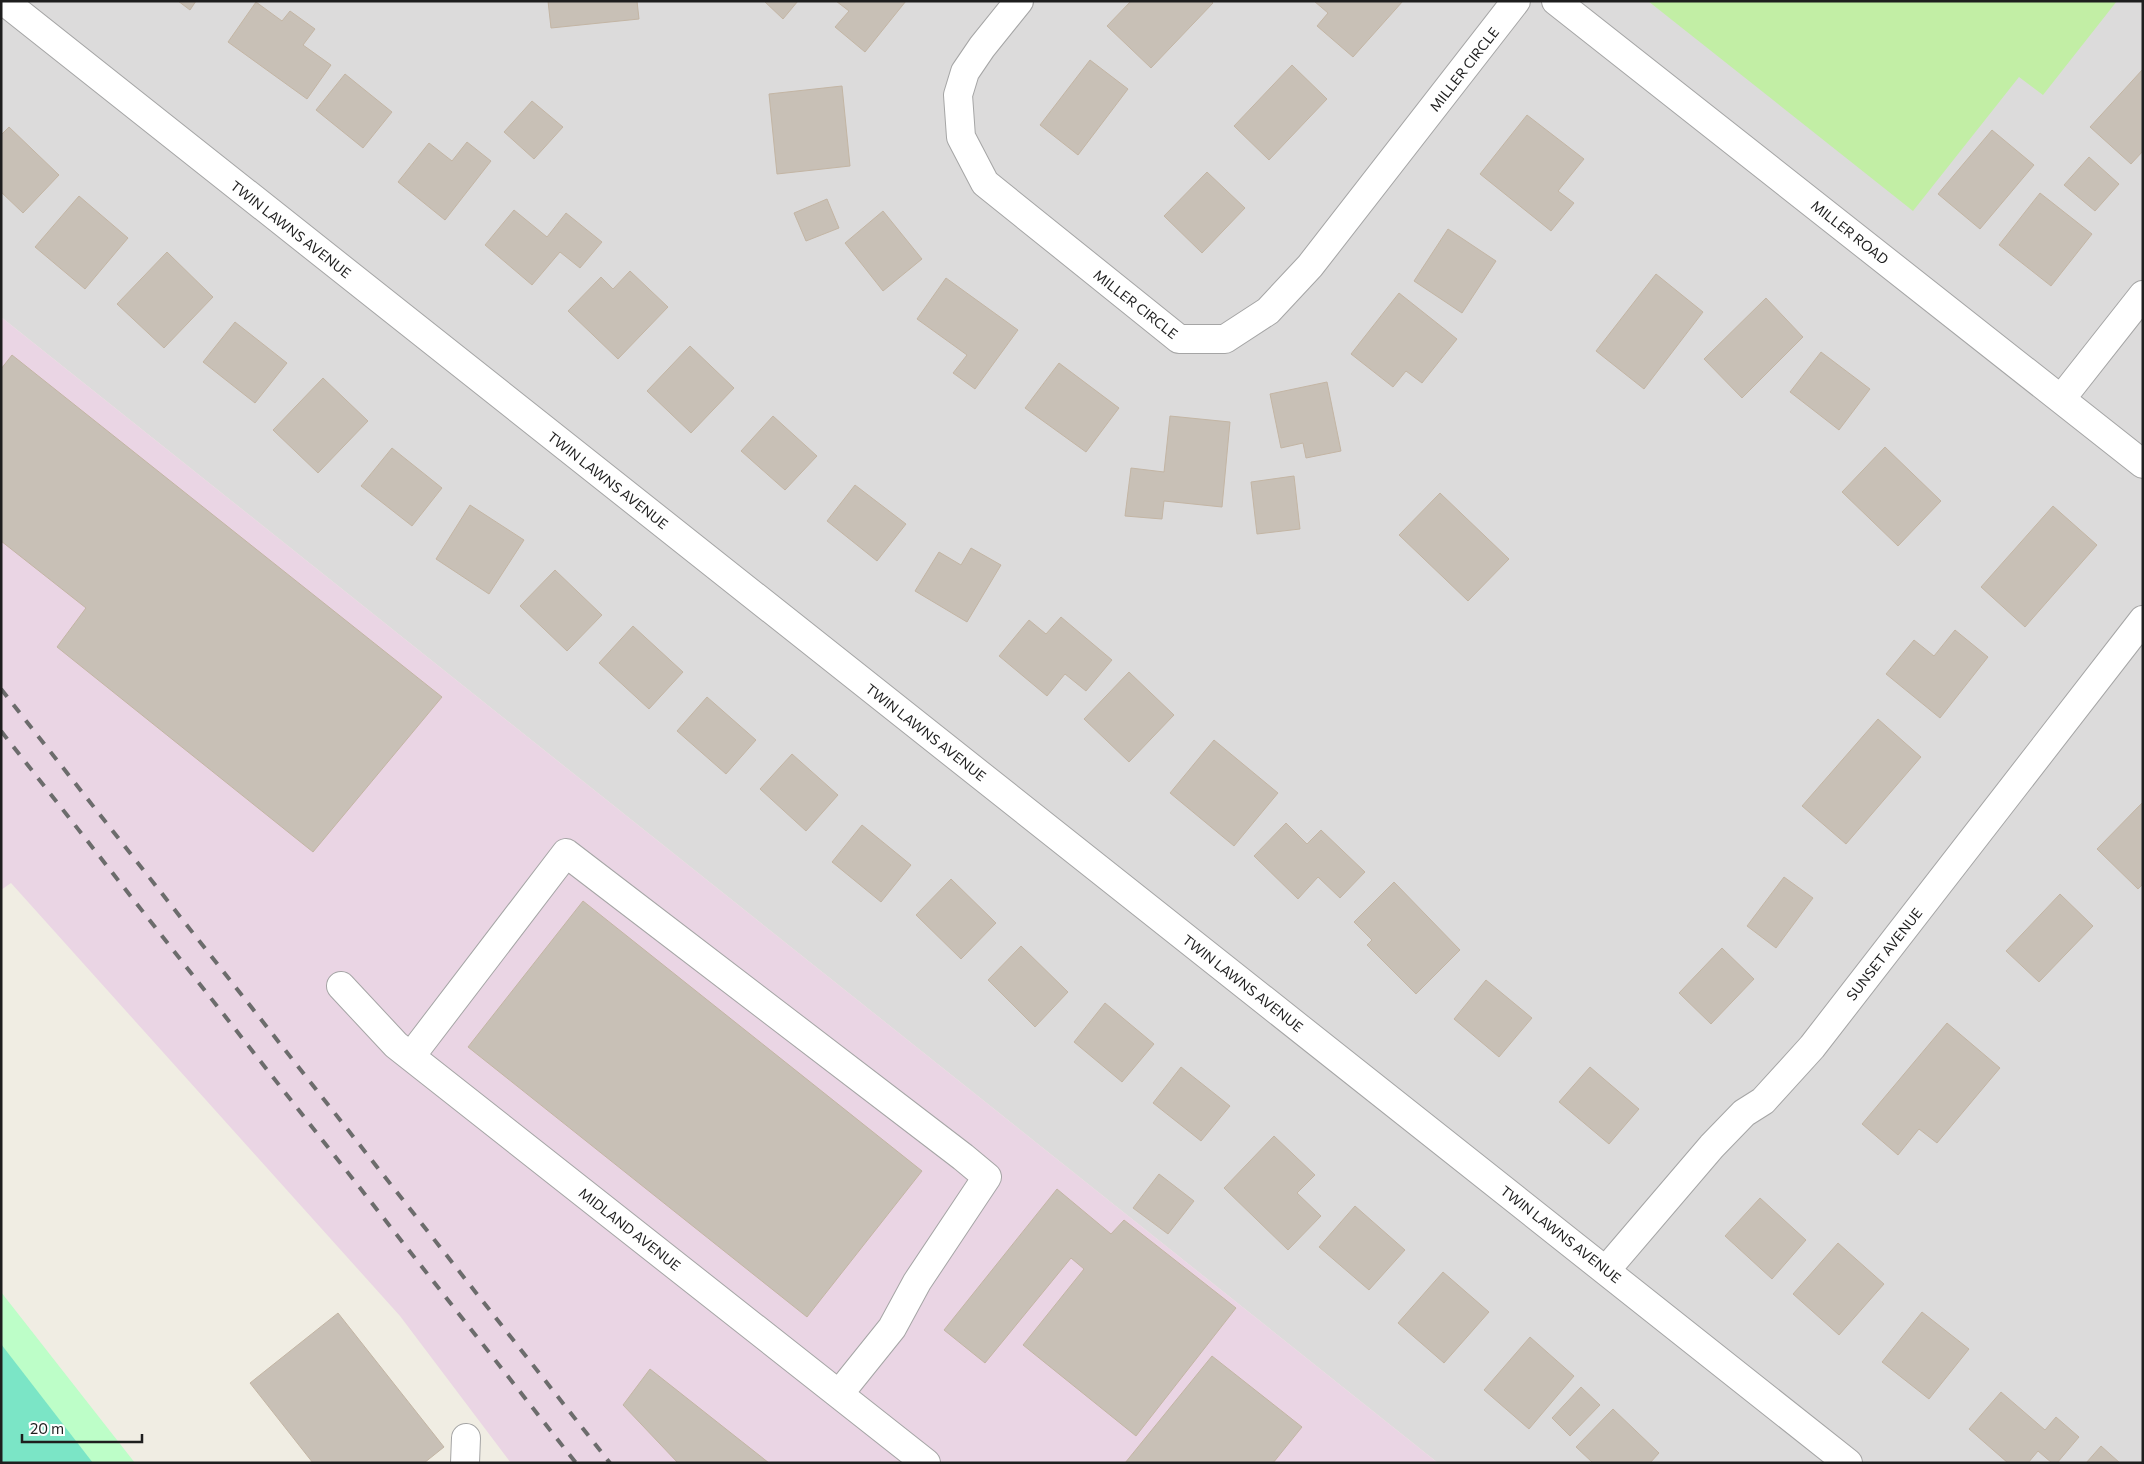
<svg xmlns="http://www.w3.org/2000/svg" width="2144" height="1464" font-family="Commissioner,sans-serif">
	<style>
		.residential { fill: #dcdbdb }
		.industrial { fill: #ead5e4 }
		.grass { fill: #c2eea5 }
		.park { fill: #bdfec8 }
		.pitch { fill: #7be5c6 }
		.building { fill: #c8c0b6; stroke: #c3b5a4 }
		.lines { fill: none; stroke-linecap: round; stroke-linejoin: round }
		.minor-casing { stroke: #a5a5a5; stroke-width: 30 }
		.minor { stroke: #fff; stroke-width: 28 }
		.rail { stroke: #6c6c6c; stroke-width: 4; stroke-dasharray: 10 10; stroke-linecap: butt }
		.labels { text-anchor: middle; dominant-baseline: central; stroke-width: 4.5; stroke-linejoin: round; paint-order: stroke }
		.street-label { font-size: 14px; fill: #1e1e1e; stroke: #fff }
	</style>
	<rect width="100%" height="100%" fill="#f0ede3"/>
	<path class="residential" d="M1 1H2143V1463H1438L1 317Z"/>
	<path class="industrial" d="M1 317 1438 1463H511L400 1316 11 883 1 890Z"/>
	<path class="grass" d="M1648 1H2117L2043 95 2019 77 1913 211Z"/>
	<path class="park" d="M1 1292 135 1463H1Z"/>
	<path class="pitch" d="M1 1344 93 1463H1Z"/>
	<path class="building" d="M178 1H196L190 10Z
		M548 1H637L639 19 551 28Z
		M764 1H798L783 19Z
		M836 1H906L865 52 835 27 849 11Z
		M1131 1H1211L1213 3 1151 68 1107 26Z
		M1314 1H1403L1353 57 1317 26 1328 13Z
		M256 2 282 21 290 11 315 29 303 45 331 65 307 99 228 42Z
		M1090 60 1128 89 1078 155 1040 125Z
		M1292 65 1327 99 1269 160 1234 126Z
		M2143 69V151L2131 164 2090 127Z
		M345 74 392 112 363 148 316 110Z
		M842 86 850 166 777 174 769 94Z
		M532 101 563 127 534 159 504 132Z
		M1527 115 1584 159 1558 191 1574 203 1551 231 1480 174Z
		M9 127 59 175 23 213 1 192V135Z
		M1992 130 2034 165 1980 229 1938 194Z
		M467 142 491 161 445 220 398 182 429 143 452 161Z
		M2089 157 2119 184 2095 211 2064 185Z
		M1207 172 1245 208 1202 253 1164 216Z
		M2040 193 2092 234 2051 286 1999 245Z
		M79 196 128 238 85 289 35 247Z
		M827 199 839 228 806 241 794 213Z
		M514 210 547 237 566 213 602 242 580 268 560 252 532 285 485 245Z
		M883 211 922 259 883 291 845 243Z
		M1448 229 1496 261 1462 313 1414 281Z
		M167 252 213 297 164 348 117 304Z
		M630 271 668 307 618 359 568 311 601 277 613 289Z
		M1656 274 1703 312 1644 389 1596 351Z
		M946 278 1018 330 975 389 953 373 967 355 917 319Z
		M1399 293 1457 339 1422 383 1406 371 1393 387 1351 354Z
		M1766 298 1803 337 1742 398 1704 359Z
		M235 322 287 363 255 403 203 362Z
		M690 346 734 388 691 433 647 391Z
		M1821 352 1870 389 1839 430 1790 392Z
		M12 355 442 697 313 852 57 647 86 608 1 541V369Z
		M1059 363 1119 408 1086 452 1025 408Z
		M323 378 368 421 318 473 273 430Z
		M1327 382 1341 451 1306 458 1303 443 1281 448 1270 394Z
		M773 416 817 456 785 490 741 451Z
		M1170 416 1230 422 1222 507 1164 501 1162 519 1125 516 1131 468 1164 472Z
		M1885 447 1941 501 1898 546 1842 492Z
		M392 448 442 488 412 526 361 486Z
		M1294 476 1300 529 1257 534 1251 482Z
		M855 485 906 524 877 561 827 521Z
		M1440 493 1509 559 1468 601 1399 535Z
		M470 505 524 540 489 594 436 559Z
		M2053 506 2097 545 2025 627 1981 587Z
		M971 548 1001 565 967 622 915 591 939 552 961 565Z
		M555 570 602 615 567 651 520 606Z
		M1061 617 1112 660 1086 691 1065 674 1047 696 999 656 1029 620 1046 634Z
		M633 626 683 672 649 709 599 663Z
		M1955 630 1988 657 1940 718 1886 674 1914 640 1934 656Z
		M1129 672 1174 715 1129 762 1084 719Z
		M707 697 756 740 726 774 677 731Z
		M1878 719 1921 757 1846 844 1802 806Z
		M1214 740 1278 793 1234 846 1170 793Z
		M792 754 838 795 806 831 760 789Z
		M2143 802V884L2138 889 2097 849Z
		M1286 823 1307 844 1321 830 1365 872 1340 898 1318 877 1298 899 1254 856Z
		M862 825 911 865 881 902 832 862Z
		M1784 877 1813 898 1776 948 1747 926Z
		M951 879 996 923 961 959 916 915Z
		M1394 882 1460 950 1416 994 1367 945 1372 940 1354 922Z
		M2060 894 2093 926 2039 982 2006 951Z
		M583 901 922 1171 807 1317 468 1047Z
		M1021 946 1068 992 1035 1027 988 980Z
		M1722 948 1754 979 1711 1024 1679 993Z
		M1486 980 1532 1018 1499 1057 1454 1019Z
		M1105 1003 1154 1044 1122 1082 1074 1042Z
		M1947 1023 2000 1068 1937 1143 1919 1129 1898 1155 1862 1124Z
		M1181 1067 1230 1106 1201 1141 1153 1103Z
		M1590 1067 1639 1109 1609 1144 1559 1102Z
		M1274 1136 1315 1175 1297 1193 1321 1216 1288 1250 1224 1188Z
		M1159 1174 1194 1201 1168 1234 1133 1208Z
		M1057 1189 1111 1234 1124 1220 1236 1308 1136 1436 1023 1345 1084 1269 1071 1258 985 1363 944 1330Z
		M1760 1198 1806 1240 1772 1279 1725 1236Z
		M1355 1206 1405 1250 1369 1290 1319 1247Z
		M1838 1243 1884 1284 1839 1335 1793 1294Z
		M1443 1272 1489 1312 1444 1363 1398 1323Z
		M1922 1312 1969 1349 1929 1399 1882 1362Z
		M338 1313 444 1447 424 1463H313L250 1383Z
		M1530 1337 1574 1376 1529 1429 1484 1390Z
		M1212 1356 1302 1427 1273 1463H1125Z
		M650 1369 769 1463H678L623 1405Z
		M1581 1387 1600 1405 1570 1436 1552 1418Z
		M2001 1392 2045 1430 2056 1417 2079 1437 2057 1463H2052L2038 1451 2028 1463H2008L1969 1429Z
		M1613 1409 1659 1453 1650 1463H1593L1576 1447Z
		M2101 1446 2120 1463H2086Z"/>
	<g class="lines">
		<g class="minor-casing">
			<path id="minor" d="M4 1 1848 1463
				M1019 1 982 47 965 72 958 95 961 137 985 183 1179 339H1225L1268 311 1310 266 1516 1
				M1556 1 2143 464
				M2061 399 2143 295
				M341 986 396 1045 926 1463
				M411 1056 566 853 963 1157 987 1177 917 1282 892 1328 839 1394
				M1606 1270 1712 1146 1744 1113 1763 1101 1812 1047 2143 620
				M465 1463 466 1438"/>
		</g>
		<use href="#minor" class="minor"/>
		<path class="rail" d="M1 689 610 1463
			M1 731 576 1463"/>
	</g>
	<g class="labels">
		<g class="street-label">
			<text transform="translate(1464 69) rotate(-52)">MILLER CIRCLE</text>
			<text transform="translate(291 229) rotate(38)">TWIN LAWNS AVENUE</text>
			<text transform="translate(1850 232) rotate(38)">MILLER ROAD</text>
			<text transform="translate(1136 304) rotate(38)">MILLER CIRCLE</text>
			<text transform="translate(608 480) rotate(38)">TWIN LAWNS AVENUE</text>
			<text transform="translate(926 732) rotate(38)">TWIN LAWNS AVENUE</text>
			<text transform="translate(1884 954) rotate(-52)">SUNSET AVENUE</text>
			<text transform="translate(1243 983) rotate(38)">TWIN LAWNS AVENUE</text>
			<text transform="translate(630 1229) rotate(38)">MIDLAND AVENUE</text>
			<text transform="translate(1561 1234) rotate(38)">TWIN LAWNS AVENUE</text>
		</g>
	</g>
	<rect width="2144" height="1464" fill="none" stroke="#1e1e1e" stroke-width="5"/>
	<path d="M22 1434v8h120v-8" fill="none" stroke="#1e1e1e" stroke-width="2.5"/>
	<text x="30" y="1434" font-size="15" fill="#1e1e1e" stroke="#ffffff" stroke-width="4" paint-order="stroke">20 m</text>
</svg>
